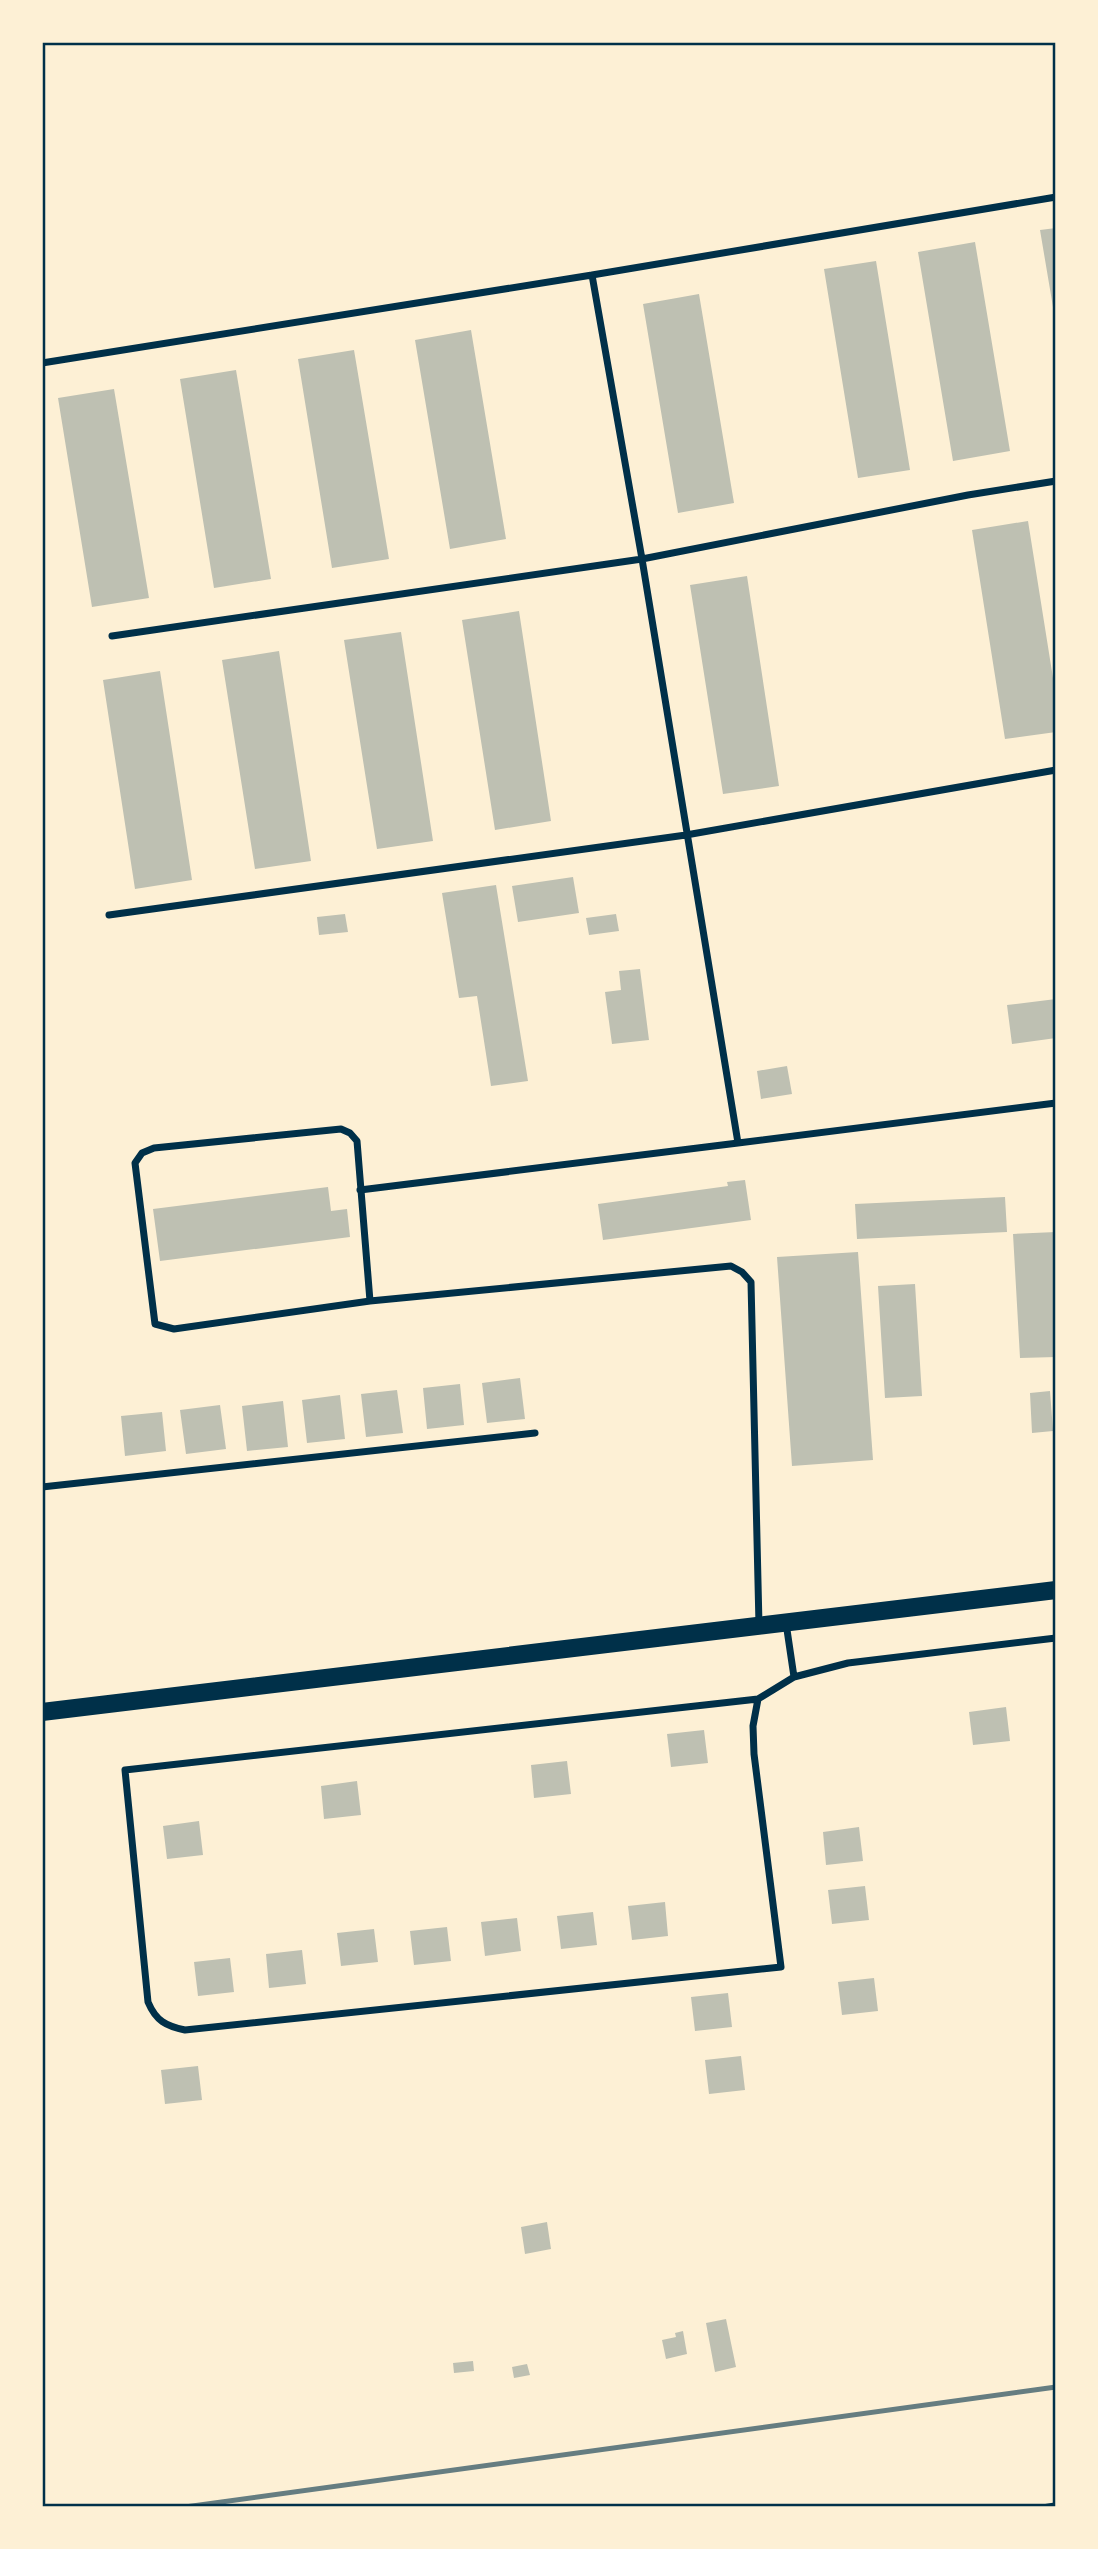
<svg xmlns="http://www.w3.org/2000/svg" width="1098" height="2549" font-family="'Roboto Condensed',sans-serif">
	<style>
		.building { fill: #bec0b2 }
		.lines { fill: none; stroke-linecap: round; stroke-linejoin: round }
		.path { stroke: #003049; stroke-width: 3.5 }
		.minor { stroke: #003049; stroke-width: 7 }
		.primary { stroke: #003049; stroke-width: 18 }
		.rail { stroke: #657d81; stroke-width: 5 }
		.neatline { fill: none; stroke: #003049; stroke-width: 2.5 }
	</style>
	<rect width="100%" height="100%" fill="#fdf0d5"/>
	<path class="building" d="M1056 228V318L1055 319 1040 230Z
		M975 242 1010 451 953 461 918 252Z
		M876 261 910 470 858 478 824 269Z
		M699 294 734 503 678 513 643 304Z
		M471 330 506 539 450 549 415 340Z
		M354 350 389 559 332 568 298 359Z
		M236 370 271 579 214 588 180 379Z
		M114 389 149 598 92 607 58 398Z
		M1028 521 1056 697V732L1005 739 972 530Z
		M747 576 779 786 723 794 690 585Z
		M519 611 551 821 495 830 462 620Z
		M401 632 433 841 377 849 344 640Z
		M279 651 311 861 255 869 222 660Z
		M160 671 192 880 135 889 103 680Z
		M573 877 579 913 518 922 512 886Z
		M496 885 528 1081 491 1086 477 996 459 998 442 893Z
		M345 914 348 932 319 935 317 917Z
		M616 914 619 931 589 935 586 918Z
		M640 969 649 1040 612 1044 605 992 621 990 619 971Z
		M1056 999V1038L1012 1044 1007 1005Z
		M787 1066 792 1094 761 1099 757 1071Z
		M745 1180 751 1220 603 1240 598 1204 728 1186 727 1182Z
		M328 1187 331 1211 347 1209 350 1237 160 1261 153 1209Z
		M1005 1197 1007 1232 857 1239 855 1204Z
		M1056 1232V1357L1020 1358 1013 1234Z
		M858 1252 873 1460 792 1466 777 1257Z
		M915 1284 922 1396 885 1398 878 1286Z
		M520 1378 525 1419 487 1423 482 1383Z
		M460 1384 464 1425 427 1429 423 1388Z
		M397 1390 403 1433 366 1437 361 1394Z
		M1050 1391 1053 1431 1032 1433 1030 1393Z
		M340 1395 345 1439 307 1443 302 1400Z
		M283 1401 288 1447 247 1451 242 1406Z
		M220 1405 226 1449 186 1454 180 1410Z
		M162 1412 166 1451 125 1456 121 1416Z
		M1006 1707 1010 1741 973 1745 969 1712Z
		M704 1730 708 1763 671 1767 667 1734Z
		M567 1761 571 1794 534 1798 531 1765Z
		M357 1781 361 1815 324 1819 321 1786Z
		M199 1821 203 1855 167 1859 163 1826Z
		M859 1827 863 1861 826 1865 823 1832Z
		M865 1886 869 1920 832 1924 828 1890Z
		M665 1902 668 1936 632 1940 628 1906Z
		M593 1912 597 1945 561 1949 557 1916Z
		M517 1918 521 1951 485 1956 481 1922Z
		M447 1927 451 1961 414 1965 410 1931Z
		M374 1929 378 1962 341 1966 337 1933Z
		M302 1950 306 1984 269 1988 266 1954Z
		M230 1958 234 1992 198 1996 194 1962Z
		M874 1978 878 2011 842 2015 838 1982Z
		M728 1993 732 2027 695 2031 691 1997Z
		M741 2056 745 2090 709 2094 705 2060Z
		M198 2066 202 2100 165 2104 161 2070Z
		M547 2222 551 2249 525 2254 521 2227Z
		M726 2319 736 2367 715 2372 706 2323Z
		M683 2331 687 2354 666 2359 662 2340 676 2337 675 2333Z
		M473 2361 474 2371 454 2373 453 2363Z
		M527 2364 530 2375 514 2378 512 2367Z"/>
	<g class="lines">
		<path class="path" d="M1038 2507 1056 2504"/>
		<path class="minor" d="M1056 197 592 275 642 559 738 1143 1056 1103
			M42 363 592 275
			M112 636 642 559 968 495 1056 481
			M109 915 686 835 1056 770
			M360 1190 738 1143
			M370 1301 357 1141 350 1133 341 1129 154 1148 142 1153 135 1163 155 1324 174 1329 370 1301 731 1266 742 1272 751 1282 759 1625
			M42 1487 535 1433
			M786 1623 794 1677
			M758 1699 753 1726 754 1754 781 1967 185 2030C166 2026 156 2021 148 2002L125 1770 758 1699 794 1677 848 1663 1056 1638"/>
		<path class="primary" d="M42 1712 1056 1590"/>
		<path class="rail" d="M185 2507 1056 2387"/>
	</g>
	<rect width="1098" height="2549" fill="none" stroke="#fdf0d5" stroke-width="88"/>
	<rect x="44" y="44" width="1010" height="2461" class="neatline"/>
</svg>
